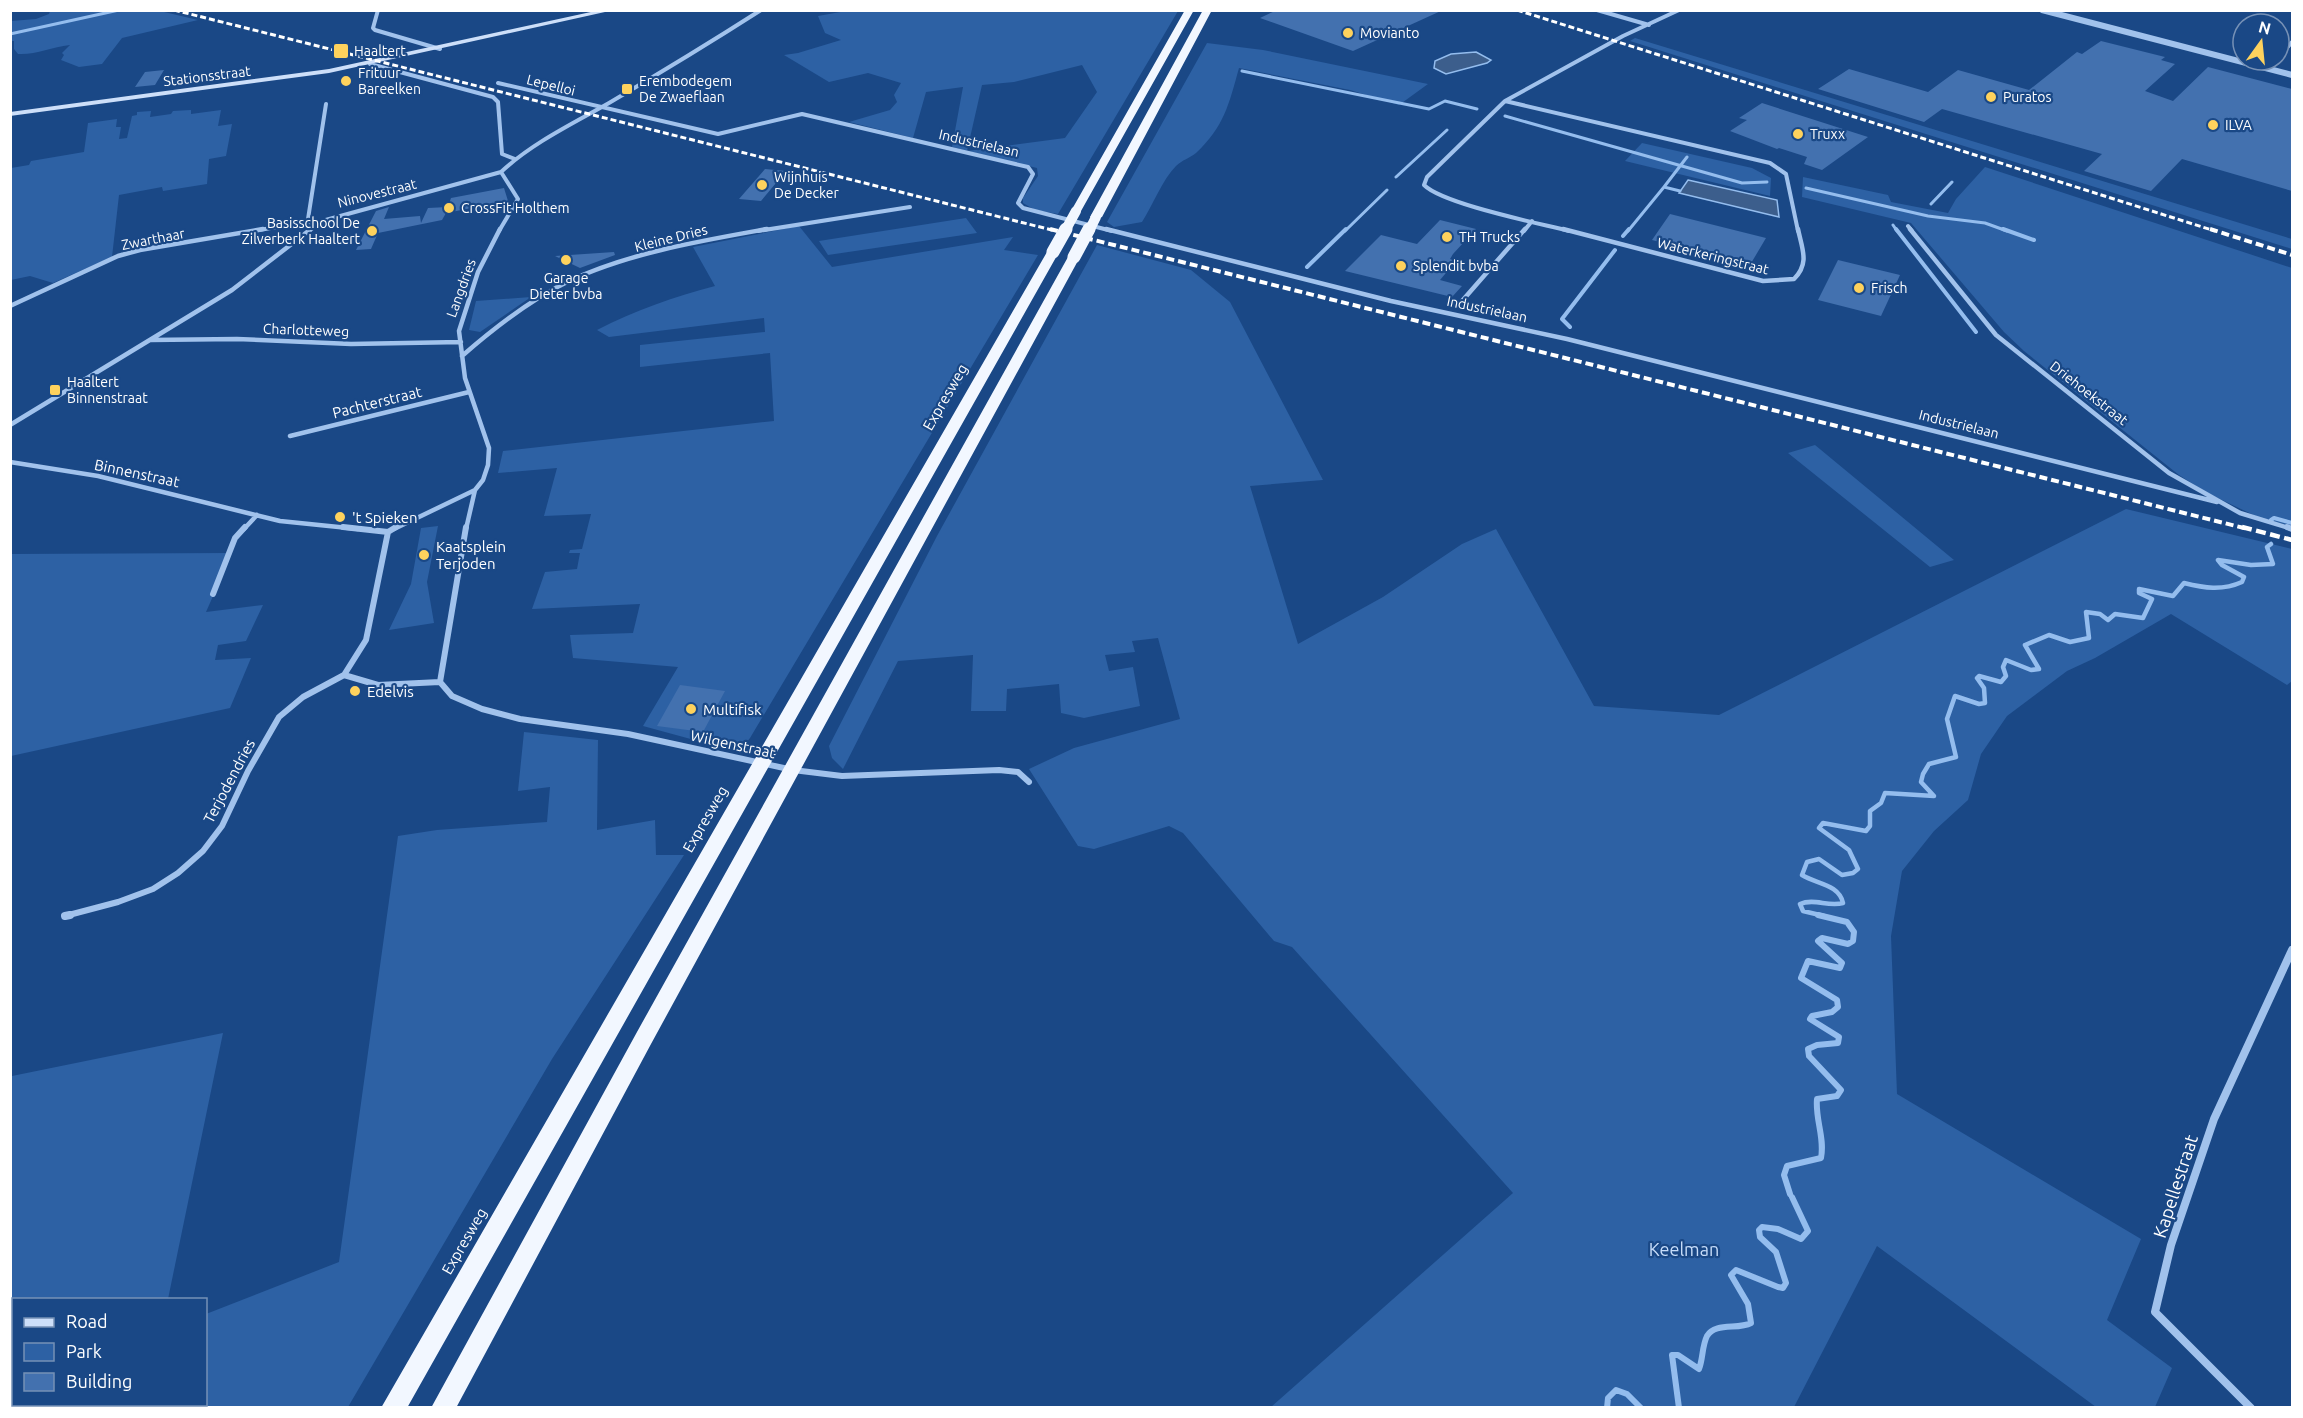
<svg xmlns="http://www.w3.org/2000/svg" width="2303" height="1418" font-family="Ubuntu,sans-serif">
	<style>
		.green { fill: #2d61a4; fill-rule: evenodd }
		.water { fill: #3c5e8c; stroke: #94bdee; stroke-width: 1.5 }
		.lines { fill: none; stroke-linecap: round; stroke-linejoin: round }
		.stream-far3 { stroke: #94bdee; stroke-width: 3 }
		.stream-far2 { stroke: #94bdee; stroke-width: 4 }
		.stream-far1 { stroke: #94bdee; stroke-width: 4.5 }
		.stream { stroke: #94bdee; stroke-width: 6 }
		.building { fill: #4371af }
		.minor-far3 { stroke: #a1c2ec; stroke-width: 4 }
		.minor-far2 { stroke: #a1c2ec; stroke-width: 4.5 }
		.minor-far1 { stroke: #a1c2ec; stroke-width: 6 }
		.minor { stroke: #a1c2ec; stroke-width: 8 }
		.tertiary { stroke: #a1c2ec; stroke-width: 6 }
		.secondary { fill: #cddff9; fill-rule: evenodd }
		.trunk { fill: #f2f7ff; fill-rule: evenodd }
		.rail-far2 { stroke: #fff; stroke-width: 3; stroke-dasharray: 6 3; stroke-linecap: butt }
		.rail-far1 { stroke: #fff; stroke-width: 4; stroke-dasharray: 8 4; stroke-linecap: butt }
		.rail { stroke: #fff; stroke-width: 4.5; stroke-dasharray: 10 4.5; stroke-linecap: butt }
		.trunk-bridge-far1 { stroke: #f2f7ff; stroke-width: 10 }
		.trunk-bridge { stroke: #f2f7ff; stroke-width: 13 }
		.poi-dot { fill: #fed25d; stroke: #1a4886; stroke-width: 2 }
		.labels { text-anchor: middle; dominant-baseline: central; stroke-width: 4.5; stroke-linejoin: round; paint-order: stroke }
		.far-poi-label { font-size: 14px; fill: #fff; stroke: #1a4886; text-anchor: start }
		.far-street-label { font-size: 14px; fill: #fff; stroke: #1a4886 }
		.street-label { font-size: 15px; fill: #fff; stroke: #1a4886 }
		.poi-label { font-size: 15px; fill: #fff; stroke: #1a4886; text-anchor: start }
		.near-street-label { font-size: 18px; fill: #fff; stroke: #1a4886 }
		.near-park-label { font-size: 18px; fill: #c6dcf9; stroke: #1a4886 }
	</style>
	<rect width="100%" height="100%" fill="#1a4886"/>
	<path class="green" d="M1125 10 1178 11 1058 214 1035 210 1023 203V198L1038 176 1037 168 952 147 963 87 926 92 913 138 849 122 890 110 897 102 894 95 901 83 868 73 829 82 784 55 798 53 841 40 825 33 818 16 846 11ZM1082 65 1097 92 1065 138 967 151 982 85 1014 82Z
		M50 11H160L198 20 122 38 102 64 79 67 61 60 64 55 62 53 70 45C51 47 36 55 18 54L14 49V41H11V21L36 19 49 14Z
		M1635 38 2292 239V249L1630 41Z
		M1207 43 1263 50 1428 84 1399 105 1350 90 1239 68C1229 104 1224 127 1196 153 1190 158 1182 160 1176 166 1162 180 1153 205 1142 222L1114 227 1107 222Z
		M191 110V114L221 110 218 126 232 124 226 156 209 159 207 184 163 191 162 187 119 195 112 257 53 283 30 276 11 280V168L29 165 31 161 84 152 88 123 117 119 116 127H121L119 139 127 138 132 116 137 115V112L151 111 150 117 171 114 173 111Z
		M1642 143 1752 168 1771 178 1770 196 1625 161Z
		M1985 167 2292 268V526L2260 518 2207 493 2179 475 2024 351 2004 332 1911 223 1802 197 1803 177 1888 195 1891 202 1948 213 1956 199Z
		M966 218 977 233 828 255 819 241Z
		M799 226 832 267 1013 237 1004 250 1038 255 750 738C742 749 733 748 720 747L643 726 678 667 573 658 570 635 633 633 640 604 532 609 545 572 577 569 580 553H569L570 550 582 549 591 514 544 516 557 468 498 473 503 451 774 421 770 353 640 367V345L765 332 764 318 609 337 597 330C636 310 673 297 715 286L693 247Z
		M1097 245 1191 270 1230 302 1323 480 1250 486 1298 644 1383 597 1462 544 1496 529 1594 706 1719 715 2126 509 2292 549V681L2287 685 2171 614 2095 658 2067 671 2007 716 1981 754 1968 800 1934 831 1902 871 1891 936 1897 1094 2141 1239 2107 1320 2172 1368 2155 1407H2096L1877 1246 1794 1407H1271L1513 1193 1292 947 1274 941 1183 833 1169 826 1094 849 1078 846 1029 769 1074 748 1180 719 1158 638 1132 641 1135 652 1105 655 1109 671 1133 667 1140 706 1084 718 1061 713 1059 684 1007 689 1006 711H971L973 655 898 661 843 769 832 758 829 746 937 536Z
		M531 297 480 332 469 330 476 301Z
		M1815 445 1954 560 1930 567 1788 453Z
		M438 526 427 582 434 623 389 630 411 584 421 528Z
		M232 553 206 612 263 605 246 641 218 645 215 660 251 658 230 708 11 756 10 554Z
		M524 732 598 740 597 830 655 820 656 855H684L552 1059 348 1407H85L86 1404H206V1314L339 1262 398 836 437 830 547 822 550 787 518 791Z
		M223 1033 168 1299 14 1300V1380L11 1381 10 1082 12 1076Z"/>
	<path class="water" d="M1476 52 1491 60 1487 63 1446 74 1434 68 1435 61 1451 54Z
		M1688 180 1777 200 1779 217 1679 193Z"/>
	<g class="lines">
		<path class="stream-far3" d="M10 34 119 10
			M1242 71 1429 109 1445 101 1477 109
			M1505 116 1742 183 1767 182
			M1396 177 1447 130
			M1664 187 1687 157
			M1806 188 1928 216 1985 223 2007 231
			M1931 204 1952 182
			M1893 225 1897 231
			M1345 231 1387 190
			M1628 231 1664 187 1680 191"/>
		<path class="stream-far2" d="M1896 229 1976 332
			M2003 229 2034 240
			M1623 236 1629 229
			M1307 267 1346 229
			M1570 327 1562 319 1615 250
			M2271 520 2274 518 2292 523"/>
		<path class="stream-far1" d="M1824 916 1803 911 1800 904C1814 898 1828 907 1843 903 1839 884 1816 884 1802 875L1807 862 1819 859 1842 875 1853 873 1858 869 1849 850 1819 828 1823 823 1866 831 1870 826V811L1881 803 1885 793 1934 796 1921 782 1923 774 1929 764 1956 757 1947 719 1955 696 1979 704 1985 703 1984 688 1977 678 1979 676 2001 682 2006 676 2003 667 2006 660 2031 670 2039 669 2025 645 2049 635 2070 642 2089 638 2086 612 2100 614 2108 620 2115 614 2143 618 2152 599 2139 593V589L2173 596 2184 583C2204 588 2222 591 2242 582L2244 577 2222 565 2218 560 2251 565 2273 564 2267 547 2271 544"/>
		<path class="stream" d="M1790 1194 1784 1175 1787 1166 1821 1158C1825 1138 1815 1119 1817 1099L1837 1096 1841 1090 1809 1056 1808 1049 1817 1045 1838 1043 1839 1037 1810 1019 1812 1016 1832 1012 1838 1007 1837 1000 1801 978 1808 961 1840 968 1842 963 1818 941 1822 938 1848 944 1853 941 1854 932 1847 922 1818 915
			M1607 1408 1608 1398 1616 1390 1627 1394 1641 1408
			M1679 1408 1672 1355H1678L1699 1369C1703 1359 1702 1346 1707 1336 1715 1322 1738 1330 1751 1323L1748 1304 1731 1275 1736 1270 1778 1287 1783 1288 1786 1283 1776 1252 1760 1237 1759 1230 1762 1227 1778 1229 1801 1239 1808 1231 1792 1197"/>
	</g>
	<path class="building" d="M1277 10H1443L1353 51 1260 18Z
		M2101 41 2165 57 2161 60 2175 64 2145 91 2173 101 2208 67 2292 89V191L2182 159 2151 191 2084 171 2102 154 1942 109 1924 122 1818 89 1849 69 1928 92 1958 70 2029 90 2077 52 2082 54Z
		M164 70 155 85 135 87 145 72Z
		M1762 103 1868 137 1822 170 1804 164 1807 157 1779 148 1777 149 1730 131 1747 120 1739 118Z
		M765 169 786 171 761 201 739 199Z
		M504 188 508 201 446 213 442 220 378 233 371 249 356 250 376 211 389 207 384 219 420 216 421 223 428 208 448 207 451 198Z
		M1670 214 1766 238 1750 265 1652 240Z
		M1440 220 1476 229 1453 254 1450 259 1456 261 1440 280 1462 286 1452 297 1345 271 1381 235 1417 244Z
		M614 252 615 255 580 268 555 256Z
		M1838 260 1900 275 1881 316 1818 300Z
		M680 685 725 691 703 732 657 726Z"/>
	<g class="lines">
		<path class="minor-far3" d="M378 10 373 28 375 30 440 49
			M1597 10 1649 25
			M2279 57 2292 42
			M370 64 493 97 498 102 502 154 515 159
			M498 83 718 134 802 114 1028 167 1033 174 1018 203 1023 208 1112 231
			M1505 101 1770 163 1786 174 1798 231
			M1505 101 1427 177 1424 185C1443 204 1538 223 1569 231
			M1505 101 1623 36 1679 10
			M312 224 308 219 326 104
			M1908 226 1912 231
			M254 231 310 221
			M309 231 322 221 501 172C532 143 572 124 609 103 660 73 711 42 761 10
			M499 231 518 199 501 172
			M758 231 910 207
			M1524 231 1532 221"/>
		<path class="minor-far2" d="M1106 229 1391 301 1567 339 2217 502
			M1563 229 1763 281 1794 279C1810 263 1802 249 1798 229
			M1910 229 1996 335 2169 473 2240 513 2292 529
			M1462 301 1525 229
			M10 306 118 256 140 250 263 229
			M150 340 237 339 351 344 461 342
			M462 356C494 328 528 301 567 282 628 253 700 241 767 229
			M10 425 232 290 311 229
			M290 436 469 392
			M10 462 98 476 280 521 358 529
			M244 529 257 515
			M394 529 475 490
			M466 529 475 490 483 480 488 465 489 448 465 378 459 331 478 272 500 229"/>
		<path class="minor-far1" d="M343 527 388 532 396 527
			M2287 527 2292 529
			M213 594 235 538 245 527
			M344 675 378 685 440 682
			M440 682 452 696 482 709 520 719 628 734 793 770 842 776 999 770 1018 772 1029 782
			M440 682 466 527
			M65 916 118 902 153 889 178 873 203 851 222 826 248 771 279 717 303 697 344 675 366 640 388 532"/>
		<path class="minor" d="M65 916 70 915
			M2251 1408 2155 1312 2171 1245 2214 1119 2292 950"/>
		<path class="tertiary" d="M2042 10 2292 75"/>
		<path class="secondary" d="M600 10H614L329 73 10 116V112L329 69Z"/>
		<path class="trunk" d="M1185 10H1194L1081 211 1080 213H1072L1071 211Z
			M1203 10H1212L1102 217 1096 220 1092 219 1090 217Z
			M1053 249 1059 252 407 1408H381L1047 252Z
			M1074 254 1080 257 651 1044 456 1408H431L637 1032 1068 257Z"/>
		<path class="rail-far2" d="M174 10 1056 231
			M1517 10 2215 231"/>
		<path class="rail-far1" d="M1050 229 2248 529
			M2210 229 2292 255"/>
		<path class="rail" d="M2242 527 2292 540"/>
		<path class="trunk-bridge-far1" d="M1065 231 1076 211
			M1089 231 1096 217"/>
		<path class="trunk-bridge" d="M1053 252 1066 229
			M1074 257 1089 229"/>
	</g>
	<g class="poi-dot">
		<circle cx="1348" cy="33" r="6"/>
		<rect x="333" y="43" width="16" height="16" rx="3"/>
		<circle cx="346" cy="81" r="6"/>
		<rect x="621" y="83" width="12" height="12" rx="3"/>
		<circle cx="1991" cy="97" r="6"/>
		<circle cx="2213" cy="125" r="6"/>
		<circle cx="1798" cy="134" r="6"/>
		<circle cx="762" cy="185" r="6"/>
		<circle cx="449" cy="208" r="6"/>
		<circle cx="372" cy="231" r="6"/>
		<circle cx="1447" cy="237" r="6"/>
		<circle cx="566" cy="260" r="6"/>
		<circle cx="1401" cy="266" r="6"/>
		<circle cx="1859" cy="288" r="6"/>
		<rect x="49" y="384" width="12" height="12" rx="3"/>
		<circle cx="340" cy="517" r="6"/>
		<circle cx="424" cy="555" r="6"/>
		<circle cx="355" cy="691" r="6"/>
		<circle cx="691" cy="709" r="6"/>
	</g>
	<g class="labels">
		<g class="far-poi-label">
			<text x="1360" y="33">Movianto</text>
			<text x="354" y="51">Haaltert</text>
			<text x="358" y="73">Frituur<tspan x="358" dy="16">Bareelken</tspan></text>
			<text x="639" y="81">Erembodegem<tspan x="639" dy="16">De Zwaeflaan</tspan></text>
			<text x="2003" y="97">Puratos</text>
			<text x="2225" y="125">ILVA</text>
			<text x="1810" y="134">Truxx</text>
			<text x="774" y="177">Wijnhuis<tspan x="774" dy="16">De Decker</tspan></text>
			<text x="461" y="208">CrossFit Holthem</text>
			<text x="360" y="223" text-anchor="end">Basisschool De<tspan x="360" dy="16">Zilverberk Haaltert</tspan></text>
			<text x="1459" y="237">TH Trucks</text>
			<text x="1413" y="266">Splendit bvba</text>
			<text x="566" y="278" text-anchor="middle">Garage<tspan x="566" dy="16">Dieter bvba</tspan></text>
			<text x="1871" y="288">Frisch</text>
			<text x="67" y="382">Haaltert<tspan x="67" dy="16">Binnenstraat</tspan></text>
		</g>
		<g class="far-street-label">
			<text transform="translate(207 76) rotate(-7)">Stationsstraat</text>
			<text transform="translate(551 85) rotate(14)">Lepelloi</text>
			<text transform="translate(979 143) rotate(13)">Industrielaan</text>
			<text transform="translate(377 193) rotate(-14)">Ninovestraat</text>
			<text transform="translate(671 238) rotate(-14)">Kleine Dries</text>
			<text transform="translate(153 239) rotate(-11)">Zwarthaar</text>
			<text transform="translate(1713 256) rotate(14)">Waterkeringstraat</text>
			<text transform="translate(461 288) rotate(-70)">Langdries</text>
			<text transform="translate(1487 309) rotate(12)">Industrielaan</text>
			<text transform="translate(306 330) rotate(2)">Charlotteweg</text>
			<text transform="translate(2089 393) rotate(38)">Driehoekstraat</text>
			<text transform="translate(1959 424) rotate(14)">Industrielaan</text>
		</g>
		<g class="street-label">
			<text transform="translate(945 397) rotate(-60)">Expresweg</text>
			<text transform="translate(377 402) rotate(-14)">Pachterstraat</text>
			<text transform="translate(137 473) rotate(12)">Binnenstraat</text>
			<text transform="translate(733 744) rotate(12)">Wilgenstraat</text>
			<text transform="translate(229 781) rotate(-62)">Terjodendries</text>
			<text transform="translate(705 819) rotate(-60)">Expresweg</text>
			<text transform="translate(464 1241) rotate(-60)">Expresweg</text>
		</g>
		<g class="poi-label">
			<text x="352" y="517">'t Spieken</text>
			<text x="436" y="546">Kaatsplein<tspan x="436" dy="17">Terjoden</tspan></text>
			<text x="367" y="691">Edelvis</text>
			<text x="703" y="709">Multifisk</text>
		</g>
		<g class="near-street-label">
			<text transform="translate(2175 1186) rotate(-72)">Kapellestraat</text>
		</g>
		<g class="near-park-label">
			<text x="1684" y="1249">Keelman</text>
		</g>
	</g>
	<rect width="2303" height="1418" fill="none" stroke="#ffffff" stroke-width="24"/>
	<rect x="12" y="1298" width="195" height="108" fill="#1a4886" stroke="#7691b6" stroke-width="1.5"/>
	<rect x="24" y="1318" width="30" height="9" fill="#cddff9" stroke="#7691b6" stroke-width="1.5"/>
	<text x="66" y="1328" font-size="18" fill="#ffffff">Road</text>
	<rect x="24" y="1343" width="30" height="18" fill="#2d61a4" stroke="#7691b6" stroke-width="1.5"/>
	<text x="66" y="1358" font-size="18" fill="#ffffff">Park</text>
	<rect x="24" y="1373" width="30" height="18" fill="#4371af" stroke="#7691b6" stroke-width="1.5"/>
	<text x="66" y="1388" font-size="18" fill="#ffffff">Building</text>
	<g transform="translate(2261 42) rotate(15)"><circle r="28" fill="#1a4886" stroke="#7691b6" stroke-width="1.5"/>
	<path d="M0-4.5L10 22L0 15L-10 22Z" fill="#fed25d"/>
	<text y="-9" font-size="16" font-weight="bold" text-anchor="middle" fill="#ffffff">N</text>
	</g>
</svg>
